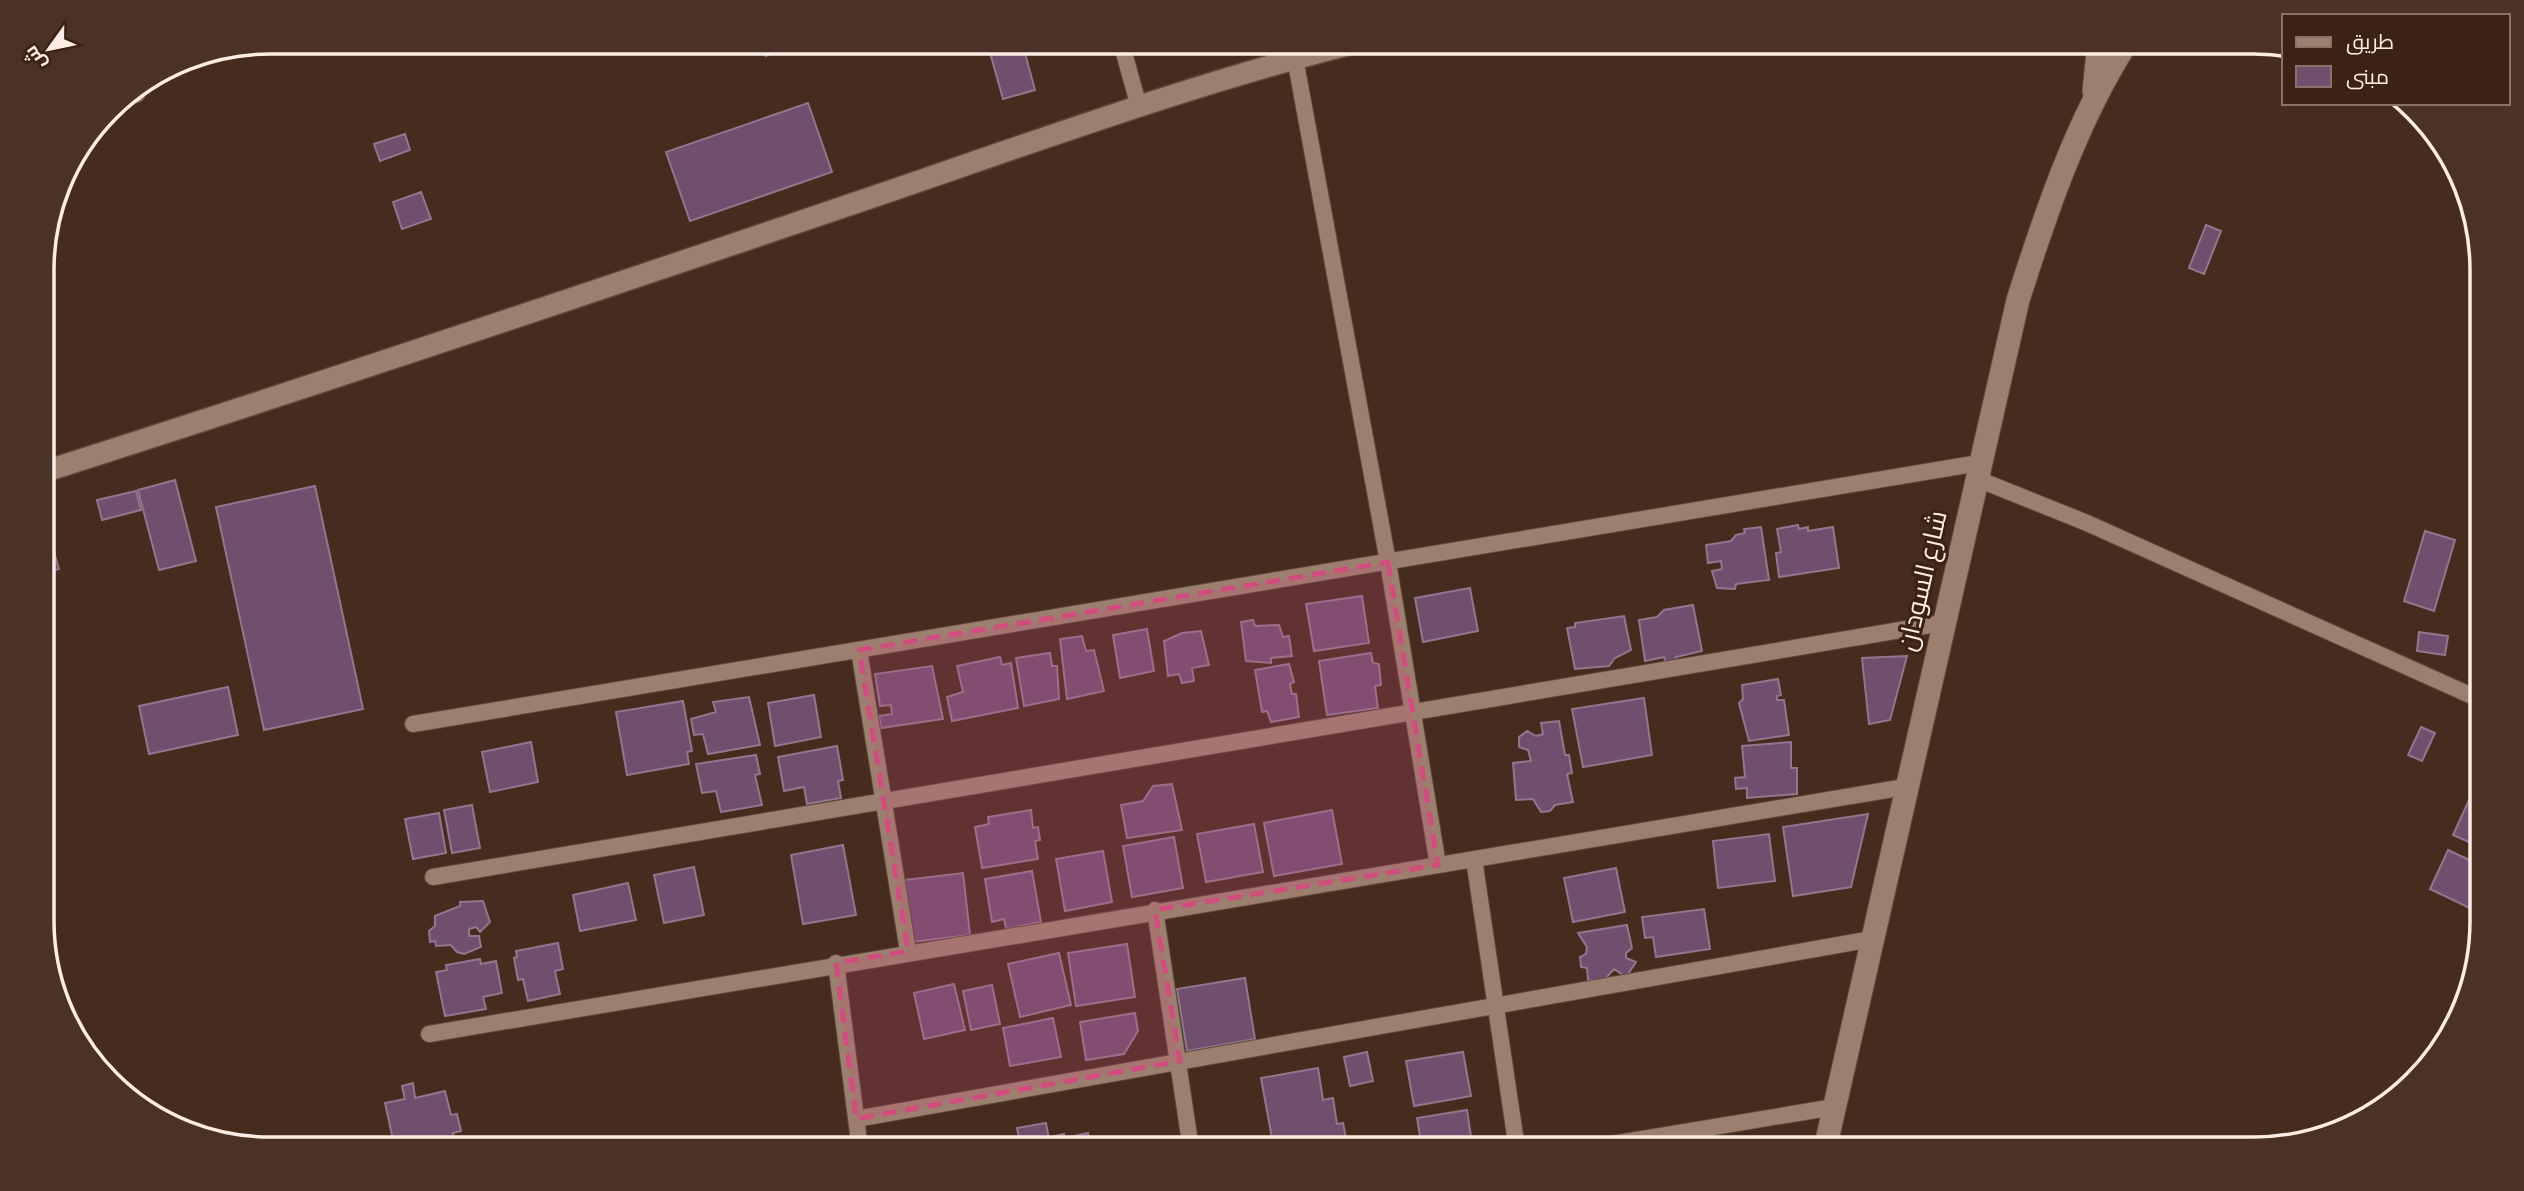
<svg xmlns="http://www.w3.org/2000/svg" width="2524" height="1191" font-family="'Alegreya Sans',Cairo,sans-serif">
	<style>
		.building { fill: #704e6e; stroke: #8f778d; stroke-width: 2 }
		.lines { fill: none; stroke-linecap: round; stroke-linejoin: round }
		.minor-casing { stroke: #5d483c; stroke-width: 18 }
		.tertiary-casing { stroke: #5d483c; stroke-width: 24 }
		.secondary-casing { stroke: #5d483c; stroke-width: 25 }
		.minor { stroke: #9d7f70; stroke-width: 16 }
		.tertiary { stroke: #9d7f70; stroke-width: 21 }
		.secondary { stroke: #9d7f70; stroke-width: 23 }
		.marked { fill: #d14d7d; fill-opacity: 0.2; stroke: #d14d7d; stroke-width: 5; stroke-dasharray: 14 9; stroke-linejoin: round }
		.labels { text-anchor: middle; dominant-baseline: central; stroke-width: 6; stroke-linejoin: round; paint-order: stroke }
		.street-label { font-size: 26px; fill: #fdece4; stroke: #3b2215 }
		.rim { fill: none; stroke: #fdece4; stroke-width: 3.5 }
	</style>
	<rect width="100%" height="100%" fill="#452c1f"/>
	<path class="building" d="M768 42H795L796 44 766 56 762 44Z
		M987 42H1022L1035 90 1003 99Z
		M808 103 832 172 690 221 666 152Z
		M405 134 410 150 380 161 374 144Z
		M421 192 431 219 402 229 393 202Z
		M2206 225 2221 231 2204 274 2189 268Z
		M175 480 196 561 159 570 138 490Z
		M315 486 363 709 264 730 216 507Z
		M136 491 141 510 102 520 97 500Z
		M1798 525 1799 529 1808 527V531L1833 527 1839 568 1779 577 1776 553 1781 552 1777 529Z
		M1761 527 1769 580 1736 584 1735 589 1717 588 1712 571 1722 569 1721 561 1708 563 1706 545 1731 541 1736 535 1745 533 1744 529Z
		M2425 531 2455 540 2434 611 2404 601Z
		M54 552 59 569 43 573V555Z
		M1470 588 1478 631 1423 642 1415 598Z
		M1362 596 1369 643 1314 651 1306 604Z
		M1693 605 1702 651 1676 657 1674 664 1666 665 1664 657 1645 661 1639 620 1657 617 1664 610Z
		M1624 616 1631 650 1615 658 1609 666 1575 669 1567 628 1575 627V623Z
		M1253 620 1255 626 1279 625 1283 637 1289 636 1292 656 1271 658V663L1246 661 1241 622Z
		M1147 629 1154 671 1120 678 1113 635Z
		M1201 631 1209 665 1192 668 1194 681 1182 683 1179 674 1168 676 1164 641 1182 633Z
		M2419 632 2448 636 2445 655 2417 651Z
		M1082 636 1086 651 1094 650 1104 691 1067 699 1060 639Z
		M1050 653 1052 666H1057L1059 699 1024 706 1016 658Z
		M1371 653 1373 663 1379 664 1381 685 1375 686 1378 708 1327 715 1319 661Z
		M1907 656 1890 720 1869 724 1862 658Z
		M1000 657 1002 665 1011 663 1018 708 952 721 947 697 963 692 957 666Z
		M1289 664 1294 682 1290 684 1292 694H1296L1299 717 1271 722 1267 711 1262 712 1255 670Z
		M932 666 943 719 881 728 879 716 892 714 891 705 880 706 875 674Z
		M1778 679 1781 695 1777 696V700H1784L1789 735 1749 741 1739 703 1743 699 1742 685Z
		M228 687 238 735 149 754 139 706Z
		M814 695 821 737 775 746 768 703Z
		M749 697 760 745 708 754 703 734 694 735 691 719 716 712 713 702Z
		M1644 698 1652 755 1583 767 1572 709Z
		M683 701 692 751 687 752 689 764 627 775 616 712Z
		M1559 721 1565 755H1569L1572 773 1567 774 1573 802 1555 805 1550 811 1541 812 1533 799 1516 800 1513 763 1531 761 1528 750 1519 747V737L1527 731 1536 736 1543 734 1541 723Z
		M2421 727 2435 733 2422 761 2408 755Z
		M531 742 538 782 490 792 482 752Z
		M1791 742V768H1797V794L1747 798V788L1736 789 1735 778 1745 777 1742 746Z
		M837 746 843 780 838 781 841 798 807 804 804 787 784 791 778 757Z
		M756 755 760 774 755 775 762 805 721 812 716 791 702 793 696 764Z
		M1172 784 1182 830 1127 838 1121 805 1143 801 1153 786Z
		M2469 800 2482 806V848L2453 835Z
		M472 805 480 848 452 853 444 810Z
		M1031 810 1033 828 1038 827 1040 840 1035 841 1038 859 982 868 975 827 989 824 988 817Z
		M1332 810 1342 864 1274 876 1264 823Z
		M439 813 446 853 413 859 405 819Z
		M1868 814 1851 887 1793 896 1783 827Z
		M1254 824 1263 872 1206 882 1197 834Z
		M1769 834 1775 881 1718 888 1713 841Z
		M1174 837 1183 888 1132 897 1123 846Z
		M843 845 856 915 803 924 791 855Z
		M2448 850 2482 866V914L2430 889Z
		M1103 851 1112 902 1065 911 1056 859Z
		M694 867 704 915 664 923 654 875Z
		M1616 868 1625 912 1573 922 1564 878Z
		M1032 871 1041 922 1006 929 1004 919 992 922 985 879Z
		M963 873 970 935 912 942 904 880Z
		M628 883 636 920 580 931 573 895Z
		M483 901 490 922 480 932 476 927 469 929V936H479L481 947 464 954 457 952 451 945 436 946 435 941 430 942 429 931 435 926V916L460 906V902Z
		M1704 909 1710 949 1656 957 1653 937 1645 938 1642 917Z
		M1627 925 1632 948 1626 953V958L1636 962 1626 977 1614 969 1604 980H1588L1587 968 1581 967 1580 957 1586 954 1587 947 1578 933Z
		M558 943 563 969 555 971 560 994 528 1001 523 979 518 980 514 958 517 957 516 951Z
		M1127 944 1135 997 1076 1006 1068 953Z
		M1059 953 1071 1005 1020 1017 1008 964Z
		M480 959 481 964 496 961 502 993 483 997 486 1009 445 1016 436 972 447 970 446 965Z
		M1245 978 1255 1039 1187 1051 1177 989Z
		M954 984 965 1030 924 1039 914 993Z
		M992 985 1000 1024 971 1030 963 991Z
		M1135 1013 1138 1031 1124 1054 1086 1060 1080 1022Z
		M1053 1018 1061 1057 1010 1066 1003 1028Z
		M1367 1052 1373 1081 1350 1086 1344 1057Z
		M1463 1052 1471 1096 1414 1106 1406 1061Z
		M1318 1068 1323 1100 1333 1098 1337 1124 1343 1123 1348 1149H1274L1261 1078Z
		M413 1083 415 1098 445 1091 451 1115 457 1114 461 1131 453 1133 457 1149H395L385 1103 405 1099 402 1086Z
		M1467 1110 1472 1143 1461 1144V1149H1422L1417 1118Z
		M1046 1123 1051 1149H1021L1017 1128Z
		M1088 1133 1091 1149H1057L1055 1136 1064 1134 1065 1138Z
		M931 1137 933 1149H878L877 1147Z"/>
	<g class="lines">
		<g class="minor-casing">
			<path id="minor" d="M1121 42 1139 107
				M1295 58 1388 562 1438 865
				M118 101 137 94
				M1975 478 2087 523 2481 700
				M859 650 908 951
				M413 724 1979 463
				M1474 859 1517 1149
				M433 877 1942 623
				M1155 910 1191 1149
				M836 963 860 1149
				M429 1034 1905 787
				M856 1119 1872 939
				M1582 1149 1834 1107"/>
		</g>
		<g class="tertiary-casing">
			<path id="tertiary" d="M43 472C313 386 581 296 849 205 1018 148 1186 85 1359 42"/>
		</g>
		<g class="secondary-casing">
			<path id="secondary" d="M2094 91 2099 42
				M1825 1149 2018 300C2046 212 2077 120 2127 42"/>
		</g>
		<use href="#minor" class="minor"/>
		<use href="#tertiary" class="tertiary"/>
		<use href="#secondary" class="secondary"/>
	</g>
	<path class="marked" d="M1388 562 1438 865 1155 910 1180 1061 856 1119 836 963 908 951 859 650Z"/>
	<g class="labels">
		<g class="street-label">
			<text transform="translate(1923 581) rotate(-77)">شارع السودان</text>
		</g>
	</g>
	<path d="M0 0H2524V1191H0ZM270 54H2254A216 216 0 0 1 2470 270V921A216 216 0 0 1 2254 1137H270A216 216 0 0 1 54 921V270A216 216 0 0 1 270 54Z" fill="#4b3226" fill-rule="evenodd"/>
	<path class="rim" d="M270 54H2254A216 216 0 0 1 2470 270V921A216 216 0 0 1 2254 1137H270A216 216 0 0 1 54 921V270A216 216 0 0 1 270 54Z"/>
	<rect x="2282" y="14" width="228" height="91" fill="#3b2215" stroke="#897368" stroke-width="2"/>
	<rect x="2296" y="37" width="35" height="10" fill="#9d7f70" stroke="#897368" stroke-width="2"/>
	<text x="2346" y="49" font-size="21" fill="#fdece4">طريق</text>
	<rect x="2296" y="66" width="35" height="21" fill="#704e6e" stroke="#897368" stroke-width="2"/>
	<text x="2346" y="84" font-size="21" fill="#fdece4">مبنى</text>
	<g transform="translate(49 49) rotate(237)" stroke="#3b2215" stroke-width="5" paint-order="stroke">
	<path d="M0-5L12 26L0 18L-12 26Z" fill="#fdece4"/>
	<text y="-10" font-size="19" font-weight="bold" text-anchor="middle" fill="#fdece4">ش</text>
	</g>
</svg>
